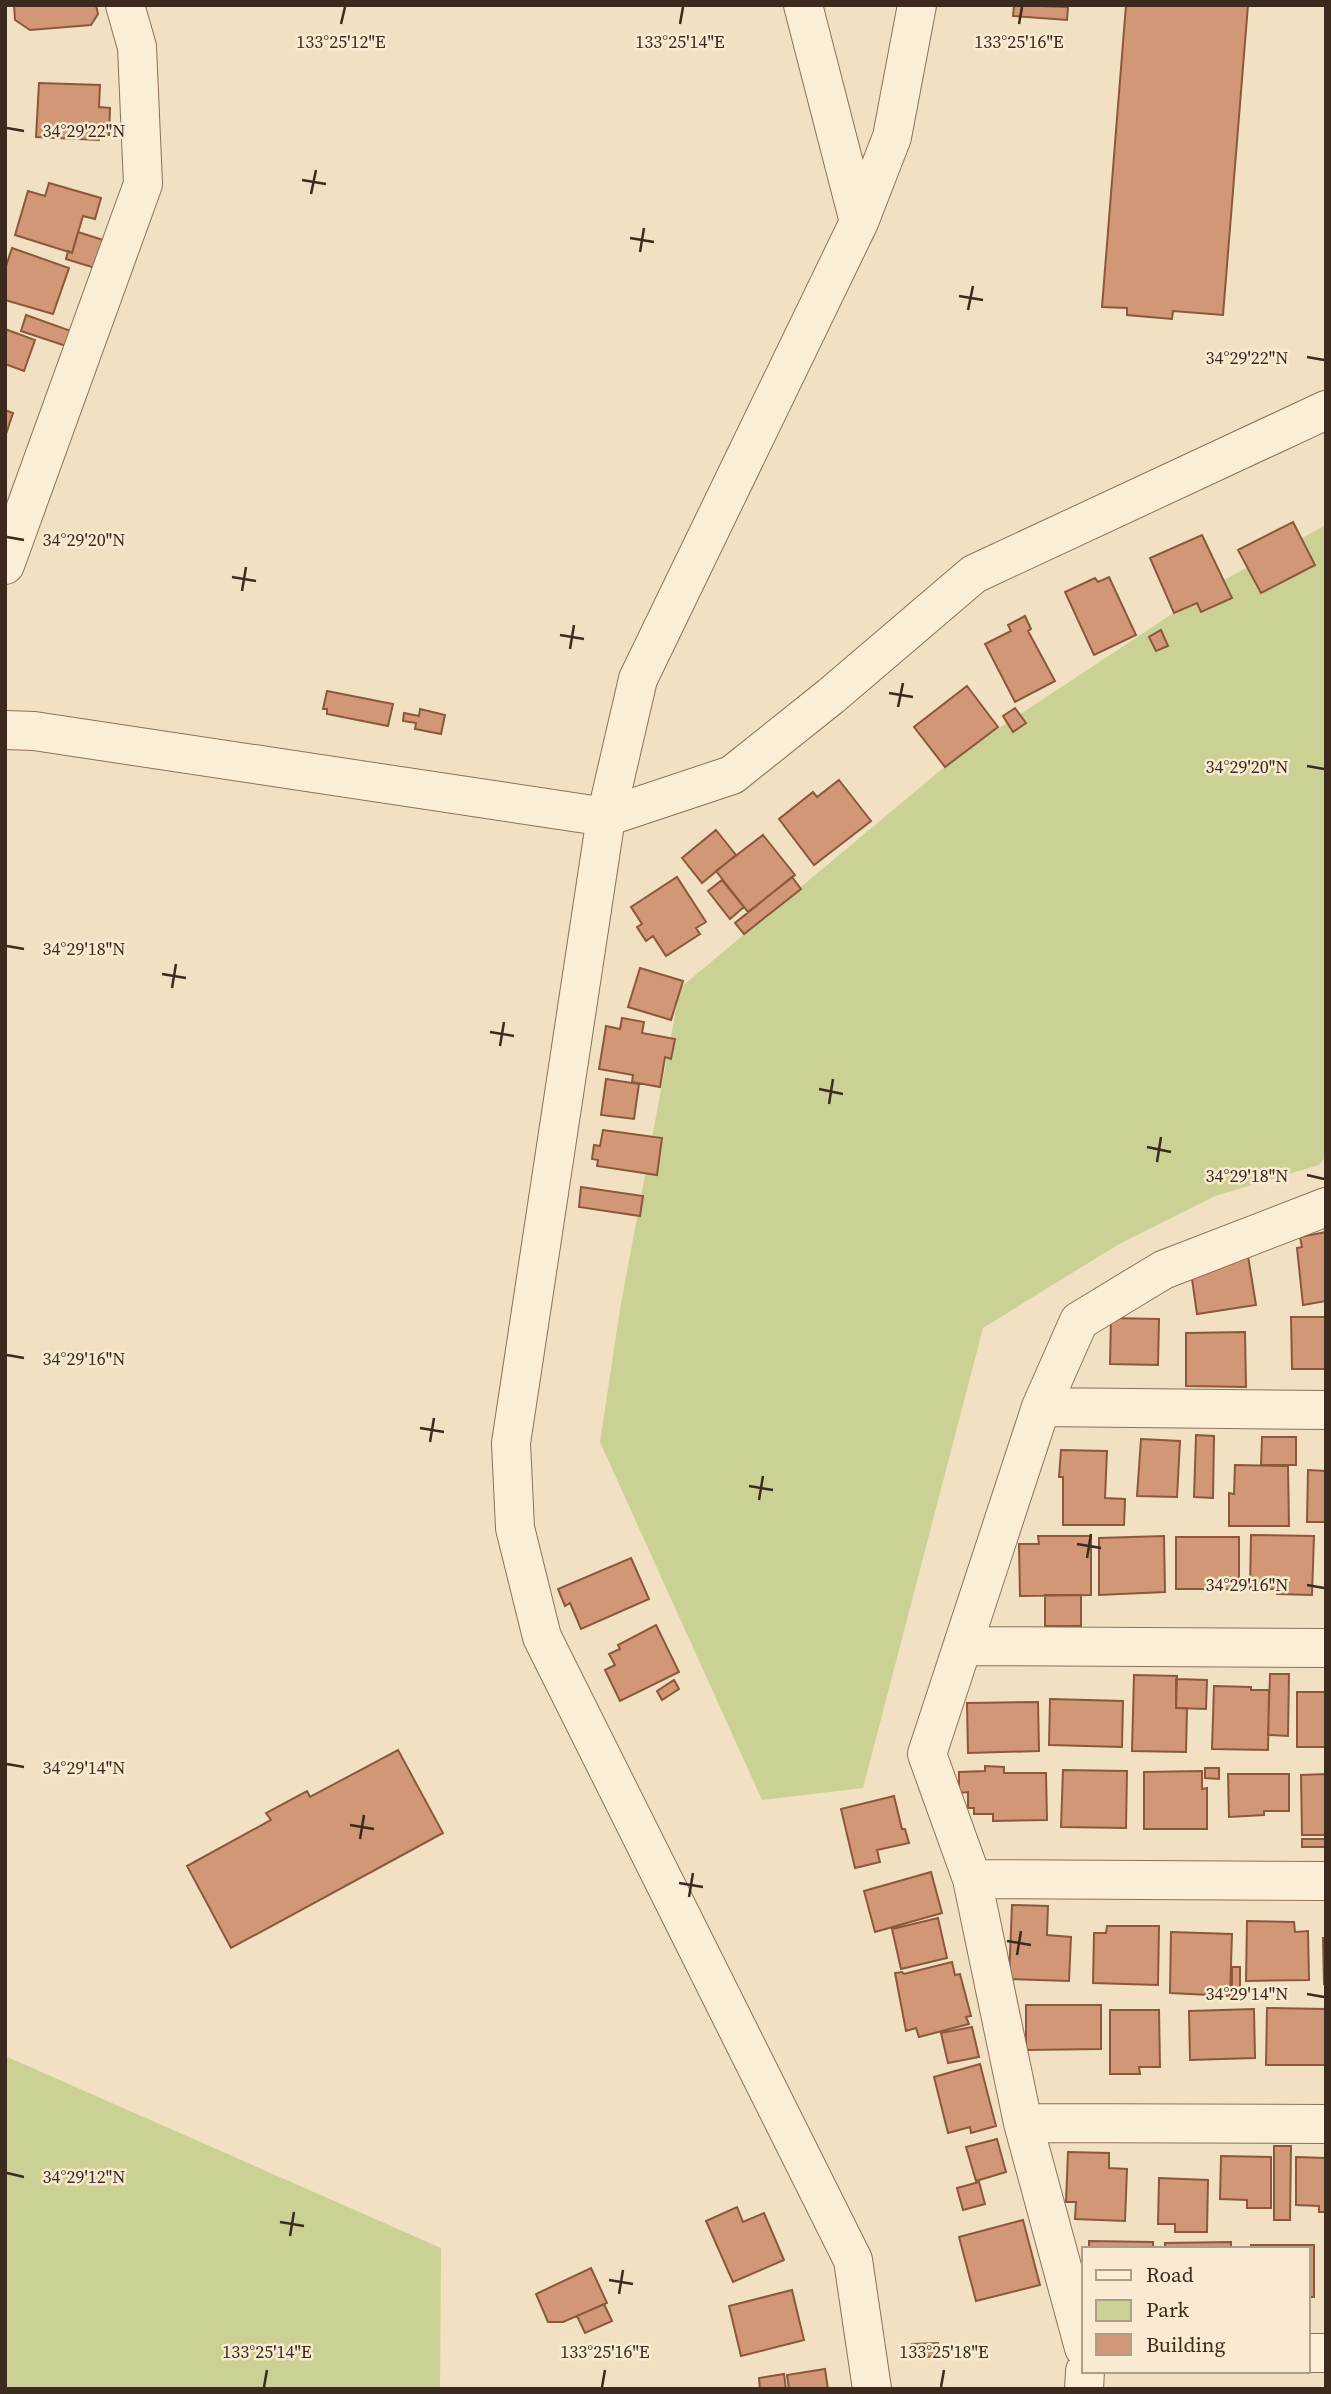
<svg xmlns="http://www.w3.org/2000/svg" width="1331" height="2394" font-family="'Source Serif 4',serif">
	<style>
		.green { fill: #cbd095 }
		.building { fill: #d19776; stroke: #8c583c; stroke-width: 2 }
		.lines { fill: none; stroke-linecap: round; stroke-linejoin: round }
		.minor-casing { stroke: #8c7158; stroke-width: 40 }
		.tertiary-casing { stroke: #8c7158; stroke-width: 40 }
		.minor { stroke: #fbeed6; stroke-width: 38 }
		.tertiary { stroke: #fbeed6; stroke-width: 38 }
		.ticks { fill: none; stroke: #3b2a1d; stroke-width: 2.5 }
		.ticks-label { font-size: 18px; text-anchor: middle; fill: #3b2a1d; stroke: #f8ebd2; stroke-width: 5; stroke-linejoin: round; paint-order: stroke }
	</style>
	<rect width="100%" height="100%" fill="#f1e1c2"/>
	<path class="green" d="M1326 525V1156L1319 1165 1215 1196 1119 1244 983 1328 863 1788 762 1800 600 1442 620 1309 680 988 960 754 1222 581Z
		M5 2056 441 2248 440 2389H5Z"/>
	<path class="building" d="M14 5H96L98 14 91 25 30 30 15 20Z
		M1014 5 1068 7 1067 20 1013 16Z
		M1126 5H1248L1223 315 1173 311 1172 319 1127 315V308L1102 307Z
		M39 83 100 85 99 107 110 108 109 135H99V140L36 137Z
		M49 183 101 198 95 219 83 216 72 253 15 235 28 191 45 196Z
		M78 232 103 240 95 268 66 259 68 251 72 253Z
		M12 248 69 268 53 314 5 300V269Z
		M26 315 71 331 66 346 21 331Z
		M5 329 35 340 24 371 5 364Z
		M5 410 13 413 5 437Z
		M1293 522 1315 565 1261 593 1238 550Z
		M1202 535 1232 598 1201 612 1197 603 1174 613 1150 558Z
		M1109 577 1136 635 1094 655 1065 592 1095 578 1098 582Z
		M1025 616 1031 629 1028 631 1055 681 1015 702 985 644 1011 631 1008 625Z
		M1161 630 1168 646 1156 651 1149 637Z
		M967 686 998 727 945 767 914 727Z
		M327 691 393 704 388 726 327 714V709H323Z
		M1015 708 1026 723 1013 732 1003 716Z
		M420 709 445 715 441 734 415 729 416 723 403 721 404 713 419 716Z
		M839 780 871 821 814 865 779 819 813 792 817 797Z
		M716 830 736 855 702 883 682 858Z
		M763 835 795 875 748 912 716 871Z
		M677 877 706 922 696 928 700 934 666 956 653 936 646 941 637 927 642 924 631 907Z
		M792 877 801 889 744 934 735 923Z
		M722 880 744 907 730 919 708 891Z
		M640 968 683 981 671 1020 628 1007Z
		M622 1018 644 1022 642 1033 675 1039 671 1059 665 1057 660 1087 632 1082 633 1075 599 1069 606 1026 620 1029Z
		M606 1079 639 1084 634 1119 601 1115Z
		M603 1130 662 1138 657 1175 597 1166 598 1160 592 1159 594 1145 600 1146Z
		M581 1187 643 1196 640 1216 579 1207Z
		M1326 1232V1301L1303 1305 1297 1248 1302 1247 1300 1237Z
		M1248 1256 1256 1305 1197 1314 1190 1265Z
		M1291 1317H1326V1369H1292Z
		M1111 1318 1159 1319 1158 1365 1110 1364Z
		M1245 1332 1246 1387 1186 1386V1333Z
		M1196 1435 1214 1436 1213 1498 1194 1497Z
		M1262 1437H1296V1465H1261Z
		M1141 1439 1180 1441 1177 1497 1137 1496Z
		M1061 1450 1107 1451 1105 1498 1125 1499 1124 1525H1063V1477H1059Z
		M1235 1465 1288 1466 1289 1526H1229V1493L1234 1494Z
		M1308 1470 1326 1471V1522H1307Z
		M1251 1535 1314 1536 1312 1595 1277 1594V1589H1250Z
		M1038 1536H1091V1595L1020 1596 1019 1544H1039Z
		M1164 1536 1165 1592 1099 1595V1538Z
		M1176 1537H1239V1589H1176Z
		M631 1558 649 1599 581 1629 570 1603 565 1606 558 1589Z
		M1045 1595H1081V1626H1045Z
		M656 1625 679 1672 620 1701 605 1670 615 1665 609 1654 620 1649 618 1645Z
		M1270 1674H1289L1288 1736 1268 1735Z
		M1134 1675 1177 1676 1176 1708H1187L1186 1752 1132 1751Z
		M1176 1679 1207 1680 1206 1709 1176 1708Z
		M674 1680 679 1689 662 1700 657 1691Z
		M1214 1686 1251 1687V1690H1269L1268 1750 1212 1749Z
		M1297 1692H1325L1326 1747H1297Z
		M1050 1699 1123 1701 1122 1747 1049 1745Z
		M1038 1702 1039 1751 968 1753 967 1703Z
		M398 1750 443 1833 231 1948 187 1866 271 1820 266 1813 307 1791 310 1797Z
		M985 1766 1004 1767V1773H1046L1047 1820 993 1821V1814H974V1808H968V1792L959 1793V1772L985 1771Z
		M1205 1768H1219V1779L1205 1778Z
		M1063 1770 1127 1771 1126 1828 1061 1827Z
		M1202 1771V1789L1207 1788V1829H1144V1772Z
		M1228 1774H1289V1811H1264V1815L1229 1817Z
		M1326 1774V1835H1302L1301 1775Z
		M894 1796 902 1829H905L909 1843 877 1850 880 1862 855 1868 841 1809Z
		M1302 1839H1326V1847H1302Z
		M931 1872 942 1913 875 1932 864 1891Z
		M1012 1905 1048 1906 1047 1935 1071 1937 1069 1981 1009 1979Z
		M938 1918 947 1958 901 1969 892 1929Z
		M1247 1921 1294 1922 1295 1932 1308 1931 1309 1980 1246 1981Z
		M1107 1926H1159L1158 1985 1093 1983 1094 1933H1106Z
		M1171 1932 1232 1934 1230 1996 1170 1993Z
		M1323 1938H1326V1984H1324Z
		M952 1962 955 1975 960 1974 971 2016 966 2017 969 2024 919 2037 916 2028 906 2031 895 1973 902 1972 904 1974Z
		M1232 1967H1240V1991H1232Z
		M1026 2005H1101V2049L1026 2050Z
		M1267 2008 1326 2009V2065H1266Z
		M1254 2009 1255 2058 1190 2060 1189 2011Z
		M1110 2010H1159L1160 2067H1139L1140 2074H1110Z
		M972 2027 979 2057 948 2063 941 2033Z
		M980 2064 996 2126 971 2133 970 2127 948 2133 934 2077Z
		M997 2139 1006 2172 976 2181 966 2147Z
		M1274 2146H1291L1290 2220H1274Z
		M1068 2152 1109 2153V2168L1127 2169 1125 2221 1075 2219 1076 2202H1066Z
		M1221 2156 1271 2157V2208H1247V2200L1220 2199Z
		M1296 2157 1326 2158V2212H1319V2206L1296 2205Z
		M1159 2178 1208 2180 1207 2232H1175V2224H1158Z
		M979 2182 985 2204 963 2210 957 2188Z
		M737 2207 743 2222 764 2213 784 2260 733 2282 706 2221Z
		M1023 2220 1040 2285 976 2301 959 2237Z
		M1089 2241 1153 2242V2249H1089Z
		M1231 2242V2249H1165V2243Z
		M1251 2245H1314V2297H1308V2249H1251Z
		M591 2268 607 2303 563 2322H548L536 2294Z
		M792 2290 804 2340 741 2356 729 2306Z
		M604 2304 612 2321 585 2333 577 2316Z
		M938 2343 939 2356 913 2358 912 2344Z
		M825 2369 828 2389H789L787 2375Z
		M784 2374 786 2389H760L759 2378Z"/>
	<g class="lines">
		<g class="minor-casing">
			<path id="minor" d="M803 5 859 222
				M5 565 143 184 137 47 125 5
				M5 730 34 731 606 817 511 1443 515 1528 542 1637 853 2260 872 2389
				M606 817 638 679 859 222 892 137 917 5
				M1041 1407 1326 1410
				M963 1646 1326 1648
				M972 1879 1326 1881
				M1023 2123 1326 2124
				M1084 2348 1023 2123 972 1879 927 1754 1041 1407 1079 1321 1163 1270 1326 1207
				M1308 2353H1326
				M1084 2389 1085 2371"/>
		</g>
		<g class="tertiary-casing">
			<path id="tertiary" d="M606 817 732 775 831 696 974 574 1326 410"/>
		</g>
		<use href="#minor" class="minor"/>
		<use href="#tertiary" class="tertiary"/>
	</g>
	<path class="ticks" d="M341 24 345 7M680 24 683 7M1019 24 1022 7M7 128 24 131M302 180 326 184M311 194 316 170M630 238 654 242M640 252 644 228M959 296 983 300M968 310 973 286M1307 357 1324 360M7 537 24 540M232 577 256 581M242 591 246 567M560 635 584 639M570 649 574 625M889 693 913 697M898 707 903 683M1307 766 1324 769M7 946 24 949M162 974 186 978M172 988 176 964M490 1032 514 1036M500 1046 504 1022M819 1089 843 1094M829 1104 833 1079M1147 1147 1171 1152M1157 1162 1161 1137M1307 1175 1324 1179M7 1355 24 1358M420 1428 444 1432M430 1442 434 1418M749 1486 773 1490M759 1500 763 1476M1077 1544 1101 1548M1087 1558 1091 1534M1307 1585 1324 1588M7 1764 24 1767M350 1825 374 1829M360 1839 364 1815M679 1883 703 1887M689 1897 693 1873M1007 1941 1031 1945M1017 1955 1021 1931M1307 1994 1324 1997M7 2173 24 2177M280 2222 304 2226M290 2236 294 2212M609 2280 633 2284M619 2294 623 2270M264 2387 267 2370M602 2387 605 2370M941 2387 944 2370"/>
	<g class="ticks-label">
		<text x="341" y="48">133°25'12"E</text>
		<text x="680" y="48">133°25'14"E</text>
		<text x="1019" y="48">133°25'16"E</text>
		<text x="84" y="137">34°29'22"N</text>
		<text x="1247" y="364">34°29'22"N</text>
		<text x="84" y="546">34°29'20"N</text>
		<text x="1247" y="773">34°29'20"N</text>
		<text x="84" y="955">34°29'18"N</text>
		<text x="1247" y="1182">34°29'18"N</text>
		<text x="84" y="1365">34°29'16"N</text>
		<text x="1247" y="1591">34°29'16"N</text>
		<text x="84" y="1774">34°29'14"N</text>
		<text x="1247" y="2000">34°29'14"N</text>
		<text x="84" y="2183">34°29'12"N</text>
		<text x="267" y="2358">133°25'14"E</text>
		<text x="605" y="2358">133°25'16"E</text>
		<text x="944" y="2358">133°25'18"E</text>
	</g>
	<rect width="1331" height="2394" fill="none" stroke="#3b2a1d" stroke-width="14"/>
	<rect x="1082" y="2247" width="228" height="126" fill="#f8ebd2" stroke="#ac9e8a" stroke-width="2"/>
	<rect x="1096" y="2270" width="35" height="10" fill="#fbeed6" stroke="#ac9e8a" stroke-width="2"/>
	<text x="1146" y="2282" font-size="21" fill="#3b2a1d">Road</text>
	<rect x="1096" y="2300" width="35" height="21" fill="#cbd095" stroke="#ac9e8a" stroke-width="2"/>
	<text x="1146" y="2317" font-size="21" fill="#3b2a1d">Park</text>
	<rect x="1096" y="2334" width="35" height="21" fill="#d19776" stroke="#ac9e8a" stroke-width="2"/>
	<text x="1146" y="2352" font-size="21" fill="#3b2a1d">Building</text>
</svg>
